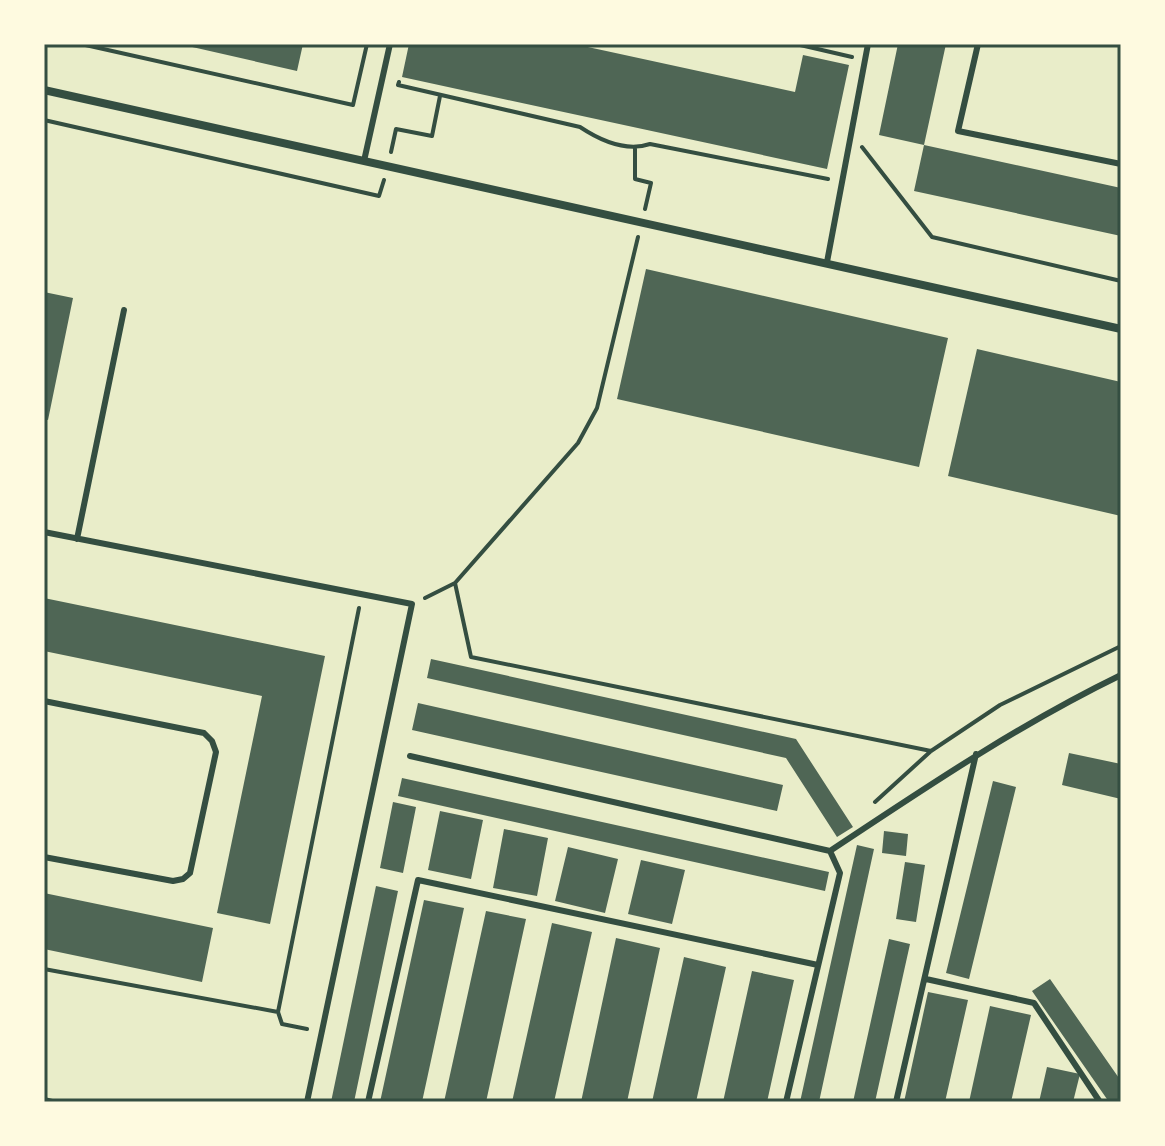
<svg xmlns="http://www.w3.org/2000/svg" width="1165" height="1146" font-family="'IBM Plex Sans',sans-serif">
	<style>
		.building { fill: #4f6655 }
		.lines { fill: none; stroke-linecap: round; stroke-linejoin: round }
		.path { stroke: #344e41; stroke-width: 4 }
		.service { stroke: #344e41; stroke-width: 6 }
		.minor { stroke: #344e41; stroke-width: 8 }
		.neatline { fill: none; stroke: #344e41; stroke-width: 3 }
	</style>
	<rect width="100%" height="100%" fill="#e9edc9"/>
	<path class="building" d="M179 44H303L297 71Z
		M409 44H574L795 92 803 55 849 65 827 169 402 77Z
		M898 44H946L924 145 879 135Z
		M924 145 1121 188V236L914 191Z
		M646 269 948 338 919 467 617 399Z
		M44 292 73 298 48 420 44 419Z
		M977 349 1121 382V516L948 476Z
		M44 598 325 656 270 924 217 913 262 696 44 651Z
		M431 659 796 739 853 827 837 837 786 758 427 678Z
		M418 703 783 785 777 811 412 730Z
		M1069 753 1121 764V799L1062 785Z
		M402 778 829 872 825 891 398 796Z
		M993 781 1016 787 969 979 946 973Z
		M393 802 416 807 403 873 380 868Z
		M440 811 483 820 471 879 428 870Z
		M504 829 548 838 537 896 493 888Z
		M884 831 908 834 906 856 882 853Z
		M857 845 874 849 819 1102H800Z
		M568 847 618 859 605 913 555 901Z
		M641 860 685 870 672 924 628 914Z
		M905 862 925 865 916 922 896 919Z
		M376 886 398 891 354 1102H331Z
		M44 893 213 928 202 982 44 949Z
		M424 900 464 908 422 1102H380Z
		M486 911 526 919 486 1102H444Z
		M552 923 592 932 554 1102H512Z
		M616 938 660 948 627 1102H581Z
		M889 939 910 944 875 1102H853Z
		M684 957 726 967 696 1102H652Z
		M752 971 794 980 767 1102H723Z
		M1050 979 1121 1081V1102H1109L1032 991Z
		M928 992 968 1000 945 1102H904Z
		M990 1006 1031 1015 1011 1102H969Z
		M1047 1067 1080 1074 1073 1102H1039Z"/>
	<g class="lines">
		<path class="path" d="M81 44 353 105 367 44
			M796 44 852 57
			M399 82 398 85 580 127C601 141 626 152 650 144L828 179
			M44 120 379 196 384 180
			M862 147 932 237 1121 281
			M635 149V179L651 183 645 209
			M391 152 396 129 432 136 440 96
			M455 583 471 657 931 751
			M425 598 455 583 578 443 597 408 638 237
			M875 802 931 751 1000 705 1121 646
			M44 969 278 1012 359 608
			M278 1012 282 1024 307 1029"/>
		<path class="service" d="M978 44 958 131 1121 164
			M364 161 390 44
			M827 262 868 44
			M44 532 412 604 307 1102
			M77 539 124 310
			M44 701 204 733 212 741 216 752 190 873 183 879 173 881 44 857
			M410 756 830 851C925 788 1018 725 1121 675
			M926 979 1034 1003 1100 1102
			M44 1100 52 1102
			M368 1102 418 880 818 965
			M786 1102 840 873 830 851
			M896 1102 976 754"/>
		<path class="minor" d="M44 90 1121 329"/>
	</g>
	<rect width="1165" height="1146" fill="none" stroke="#fefae0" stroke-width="92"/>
	<rect x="46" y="46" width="1073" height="1054" class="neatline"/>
</svg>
